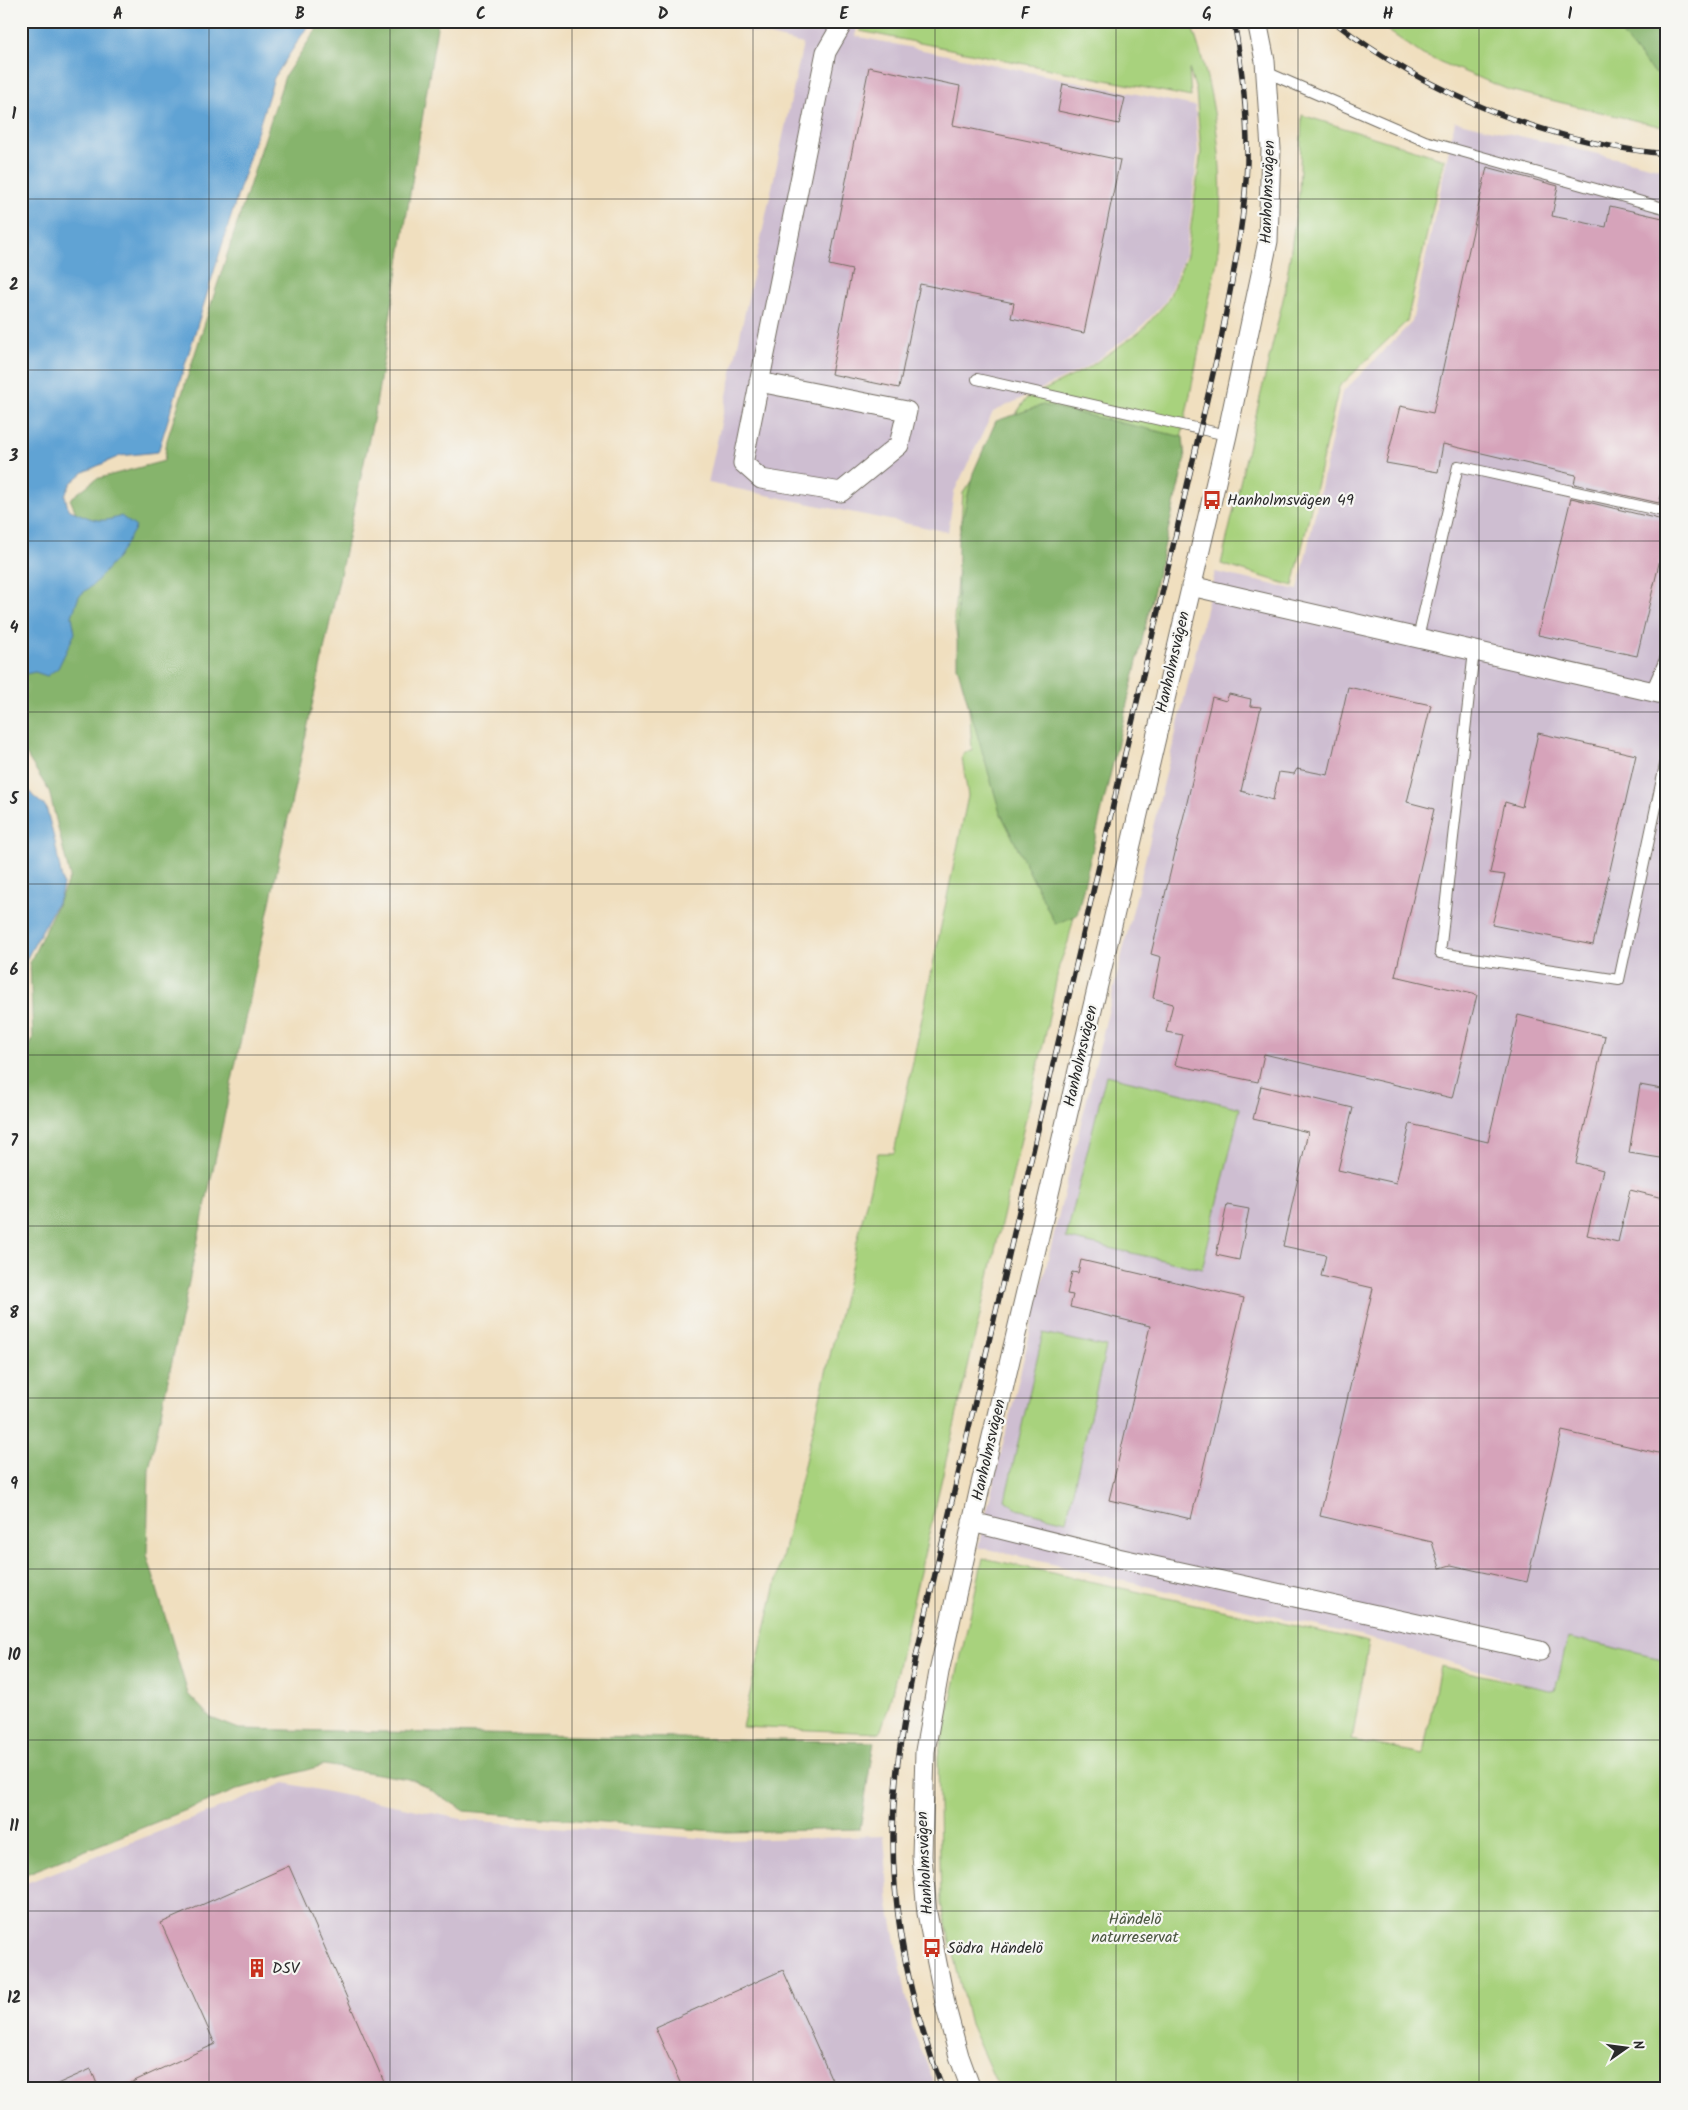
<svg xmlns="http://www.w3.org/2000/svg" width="1688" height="2110" font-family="Kalam,sans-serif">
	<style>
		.industrial { fill: #cebed1 }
		.green { fill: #a8d27d; stroke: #6a7e54 }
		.forest { fill: #86b46c; stroke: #58704c }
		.water { fill: #61a3d4; stroke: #466780 }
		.building { fill: #d6a3ba }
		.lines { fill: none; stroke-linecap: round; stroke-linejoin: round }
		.lane-casing { stroke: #706a5f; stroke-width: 12 }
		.street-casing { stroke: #706a5f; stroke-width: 21 }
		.lane { stroke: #fff; stroke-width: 10 }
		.street { stroke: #fff; stroke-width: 19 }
		.rail-casing { stroke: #2b2b2b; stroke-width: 5.5 }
		.rail { stroke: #f6f6f2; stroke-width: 4; stroke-dasharray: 11; stroke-linecap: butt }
		.grid { fill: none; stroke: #2b2b2b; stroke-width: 1; stroke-opacity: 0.55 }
		.labels { text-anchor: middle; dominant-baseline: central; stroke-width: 4.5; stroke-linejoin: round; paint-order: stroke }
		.street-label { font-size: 16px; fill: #2b2b2b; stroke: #f6f6f2 }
		.poi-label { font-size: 16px; fill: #2b2b2b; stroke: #f6f6f2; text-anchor: start }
		.park-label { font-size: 16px; fill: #4a5540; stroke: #f6f6f2 }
		.neatline { fill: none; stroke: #2b2b2b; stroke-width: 2 }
		.grid-label { font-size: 16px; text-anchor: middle; font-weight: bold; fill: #2b2b2b }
	</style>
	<rect width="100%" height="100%" fill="#f6f6f2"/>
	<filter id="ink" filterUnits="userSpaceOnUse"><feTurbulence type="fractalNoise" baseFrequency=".02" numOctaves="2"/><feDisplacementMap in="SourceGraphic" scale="10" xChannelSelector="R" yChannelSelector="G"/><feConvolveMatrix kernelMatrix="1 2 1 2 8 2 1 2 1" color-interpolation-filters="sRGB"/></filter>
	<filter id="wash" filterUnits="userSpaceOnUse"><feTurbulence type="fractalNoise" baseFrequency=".0096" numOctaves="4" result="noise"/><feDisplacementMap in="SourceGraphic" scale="20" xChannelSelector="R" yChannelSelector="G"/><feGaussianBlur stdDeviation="1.12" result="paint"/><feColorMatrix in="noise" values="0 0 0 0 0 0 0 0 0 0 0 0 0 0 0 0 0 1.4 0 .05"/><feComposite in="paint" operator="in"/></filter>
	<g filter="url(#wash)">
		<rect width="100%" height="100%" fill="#f0dfbf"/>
		<path class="industrial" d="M707 21H859L855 36 1195 106 1198 151 1191 213 1185 256 1165 302 1138 330 1087 367 993 412 954 492 948 532 708 483 803 44Z
			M1455 121 1667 170V1702L1563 1695 1365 1637 978 1547 1215 572 1298 590 1342 393 1412 322Z
			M285 1783 466 1820 724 1840 884 1836 889 1905 913 2030 937 2089H21V1885Z"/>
		<path class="green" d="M863 21H1186L1185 26 1192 27C1219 103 1226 181 1217 261L1162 533 1068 942 1059 966 1046 1032 889 1705 880 1733 742 1727 878 1153H894L968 796 962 758 964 752 972 751 970 717 954 620 963 493 1026 399 1088 368 1141 331 1167 302 1187 255 1201 152 1196 90 1189 69 1191 97 860 31Z
			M1374 21H1667V128L1509 90 1423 55Z
			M1302 115 1444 159 1407 321 1339 387 1293 586 1221 564 1285 291 1299 193Z
			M1106 1075 1240 1108 1202 1269 1066 1238Z
			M1043 1333 1106 1347 1066 1521 1017 1509 1005 1500Z
			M983 1558 1369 1642 1352 1740 1423 1754 1440 1666 1555 1691 1568 1637 1667 1660V2089H999L970 2024 941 1904 938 1757Z"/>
		<path class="forest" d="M322 21H438L375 411 149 1469 147 1555 188 1694 211 1718 239 1729 874 1742 860 1829 727 1832 465 1811 414 1780 324 1765 239 1789 21 1876V1070L33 1038 30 962 70 877 49 791 21 746V629L85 533 70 499 96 479 164 461 167 440 285 76Z
			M1611 21H1667V78L1653 72Z
			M1043 405 1183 437 1185 459 1077 915 1055 924 1000 812 957 666 958 539 973 473 996 421Z"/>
		<path class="water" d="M21 21H311L274 78 158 452 120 456 84 472 71 483 65 495 68 509C90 518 97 525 121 516L136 527 118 557 94 584 79 596 72 616 75 633 58 668 47 676 35 672 21 675Z
			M21 780 33 796 46 807 55 842 63 885 60 897 21 969Z"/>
		<g id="blocks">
			<path class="building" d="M869 67 960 86 953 125 1120 160 1084 333 1011 318 1014 303 920 284 899 388 831 374 852 270 829 265Z
				M1063 84 1125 98 1119 124 1058 111Z
				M1487 167 1558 186 1552 216 1606 227 1610 206 1667 219V474L1659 503 1574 484 1576 475 1443 444 1438 472 1386 463 1400 406 1433 413Z
				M1571 498 1667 521V530L1637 656 1538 635Z
				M1348 687 1431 705 1407 802 1434 809 1395 976 1477 995 1452 1098 1264 1054 1258 1082 1175 1065 1183 1035 1166 1032 1173 1004 1153 998 1161 957 1151 954 1212 697 1226 701 1229 694 1251 699 1250 706 1261 707 1241 791 1273 800 1279 772 1294 774 1297 769 1328 775Z
				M1538 733 1636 755 1593 945 1492 925 1505 875 1490 873 1505 802 1522 807Z
				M1518 1015 1605 1036 1576 1163 1603 1170 1587 1235 1618 1242 1630 1190 1667 1199V1455L1562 1431 1527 1582 1451 1565 1440 1568 1432 1542 1320 1516 1373 1288 1321 1276 1326 1255 1283 1246 1308 1132 1253 1119 1261 1086 1353 1108 1338 1170 1396 1183 1410 1124 1488 1142Z
				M1640 1085 1667 1090V1159L1629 1153Z
				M1227 1205 1249 1209 1239 1260 1216 1255Z
				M1081 1260 1244 1298 1191 1519 1109 1500 1150 1326 1070 1307 1073 1295 1067 1294 1072 1272 1078 1273Z
				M289 1866 387 2089H117L215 2044 161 1923Z
				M783 1970 836 2089H683L655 2027Z
				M91 2069 99 2089H46Z"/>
		</g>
	</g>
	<g filter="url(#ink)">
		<use href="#blocks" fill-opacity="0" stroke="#706a5f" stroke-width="1"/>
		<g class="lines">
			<g class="lane-casing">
				<path id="lane" d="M1266 72 1425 141 1667 209
					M977 379 1227 435
					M1418 638 1458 466 1667 512
					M1474 651 1440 953 1619 980 1667 756
					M1651 691 1667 655"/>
			</g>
			<g class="street-casing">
				<path id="street" d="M759 382 907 411 899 445 841 492 761 479 743 463 826 52 844 21
					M1191 586 1667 695
					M972 1522 1113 1557 1540 1651
					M971 2089 959 2056 946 2008 927 1913 922 1856 925 1751 939 1672 979 1492 1227 435 1268 241 1271 149 1265 61 1257 21"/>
			</g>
			<use href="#lane" class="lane"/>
			<use href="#street" class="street"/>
			<g class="rail-casing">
				<path id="rail" d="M1333 21C1425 93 1551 144 1667 154
					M943 2089C905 1993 885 1883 896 1779 900 1736 909 1694 917 1652L1221 339C1232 280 1245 221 1247 162 1248 114 1242 68 1234 21"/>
			</g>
			<use href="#rail" class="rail"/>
		</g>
	</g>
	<path class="grid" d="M209 21V2089M390 21V2089M572 21V2089M753 21V2089M935 21V2089M1116 21V2089M1298 21V2089M1479 21V2089M21 199H1667M21 370H1667M21 541H1667M21 712H1667M21 884H1667M21 1055H1667M21 1226H1667M21 1398H1667M21 1569H1667M21 1740H1667M21 1911H1667"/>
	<defs>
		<g id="bus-bare" transform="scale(1.5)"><path d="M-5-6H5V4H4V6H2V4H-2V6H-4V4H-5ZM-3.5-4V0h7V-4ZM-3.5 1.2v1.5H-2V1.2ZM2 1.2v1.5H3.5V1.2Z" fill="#c8321e" stroke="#f6f6f2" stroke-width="2.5" paint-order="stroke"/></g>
		<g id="building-bare" transform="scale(1.5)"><path d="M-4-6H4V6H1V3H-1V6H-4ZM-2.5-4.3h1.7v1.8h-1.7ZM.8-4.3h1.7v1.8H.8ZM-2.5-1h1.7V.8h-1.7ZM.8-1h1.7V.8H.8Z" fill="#c8321e" stroke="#f6f6f2" stroke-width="2.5" paint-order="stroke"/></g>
	</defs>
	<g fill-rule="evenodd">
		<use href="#bus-bare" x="1212" y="500"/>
		<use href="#bus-bare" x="932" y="1948"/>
		<use href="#building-bare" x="257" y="1968"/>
	</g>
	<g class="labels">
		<g class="street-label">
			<text transform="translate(1268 192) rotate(-88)">Hanholmsvägen</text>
			<text transform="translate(1173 662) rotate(-77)">Hanholmsvägen</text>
			<text transform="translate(1081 1056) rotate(-77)">Hanholmsvägen</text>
			<text transform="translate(989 1450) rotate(-77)">Hanholmsvägen</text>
			<text transform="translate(925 1863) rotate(-93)">Hanholmsvägen</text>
		</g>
		<g class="poi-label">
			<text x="1227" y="500">Hanholmsvägen 49</text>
			<text x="947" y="1948">Södra Händelö</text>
			<text x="272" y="1968">DSV</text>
		</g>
		<g class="park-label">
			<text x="1135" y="1919">Händelö<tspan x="1135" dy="18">naturreservat</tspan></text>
		</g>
	</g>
	<rect width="1688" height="2110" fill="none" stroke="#f6f6f2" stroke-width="55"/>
	<g transform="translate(1626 2048) rotate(76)" stroke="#f6f6f2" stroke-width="4" paint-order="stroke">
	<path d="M0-4L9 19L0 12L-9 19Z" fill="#2b2b2b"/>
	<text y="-8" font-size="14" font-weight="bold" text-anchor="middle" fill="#2b2b2b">N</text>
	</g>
	<rect x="28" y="28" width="1632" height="2054" class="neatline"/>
	<g class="grid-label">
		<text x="118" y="19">A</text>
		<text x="300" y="19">B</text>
		<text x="481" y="19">C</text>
		<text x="663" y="19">D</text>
		<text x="844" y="19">E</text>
		<text x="1025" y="19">F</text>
		<text x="1207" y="19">G</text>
		<text x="1388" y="19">H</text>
		<text x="1570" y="19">I</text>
		<text x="14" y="119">1</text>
		<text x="14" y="290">2</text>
		<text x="14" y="461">3</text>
		<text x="14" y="633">4</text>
		<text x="14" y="804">5</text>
		<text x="14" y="975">6</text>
		<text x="14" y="1146">7</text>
		<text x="14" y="1318">8</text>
		<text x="14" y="1489">9</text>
		<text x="14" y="1660">10</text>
		<text x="14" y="1831">11</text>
		<text x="14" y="2003">12</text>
	</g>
</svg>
